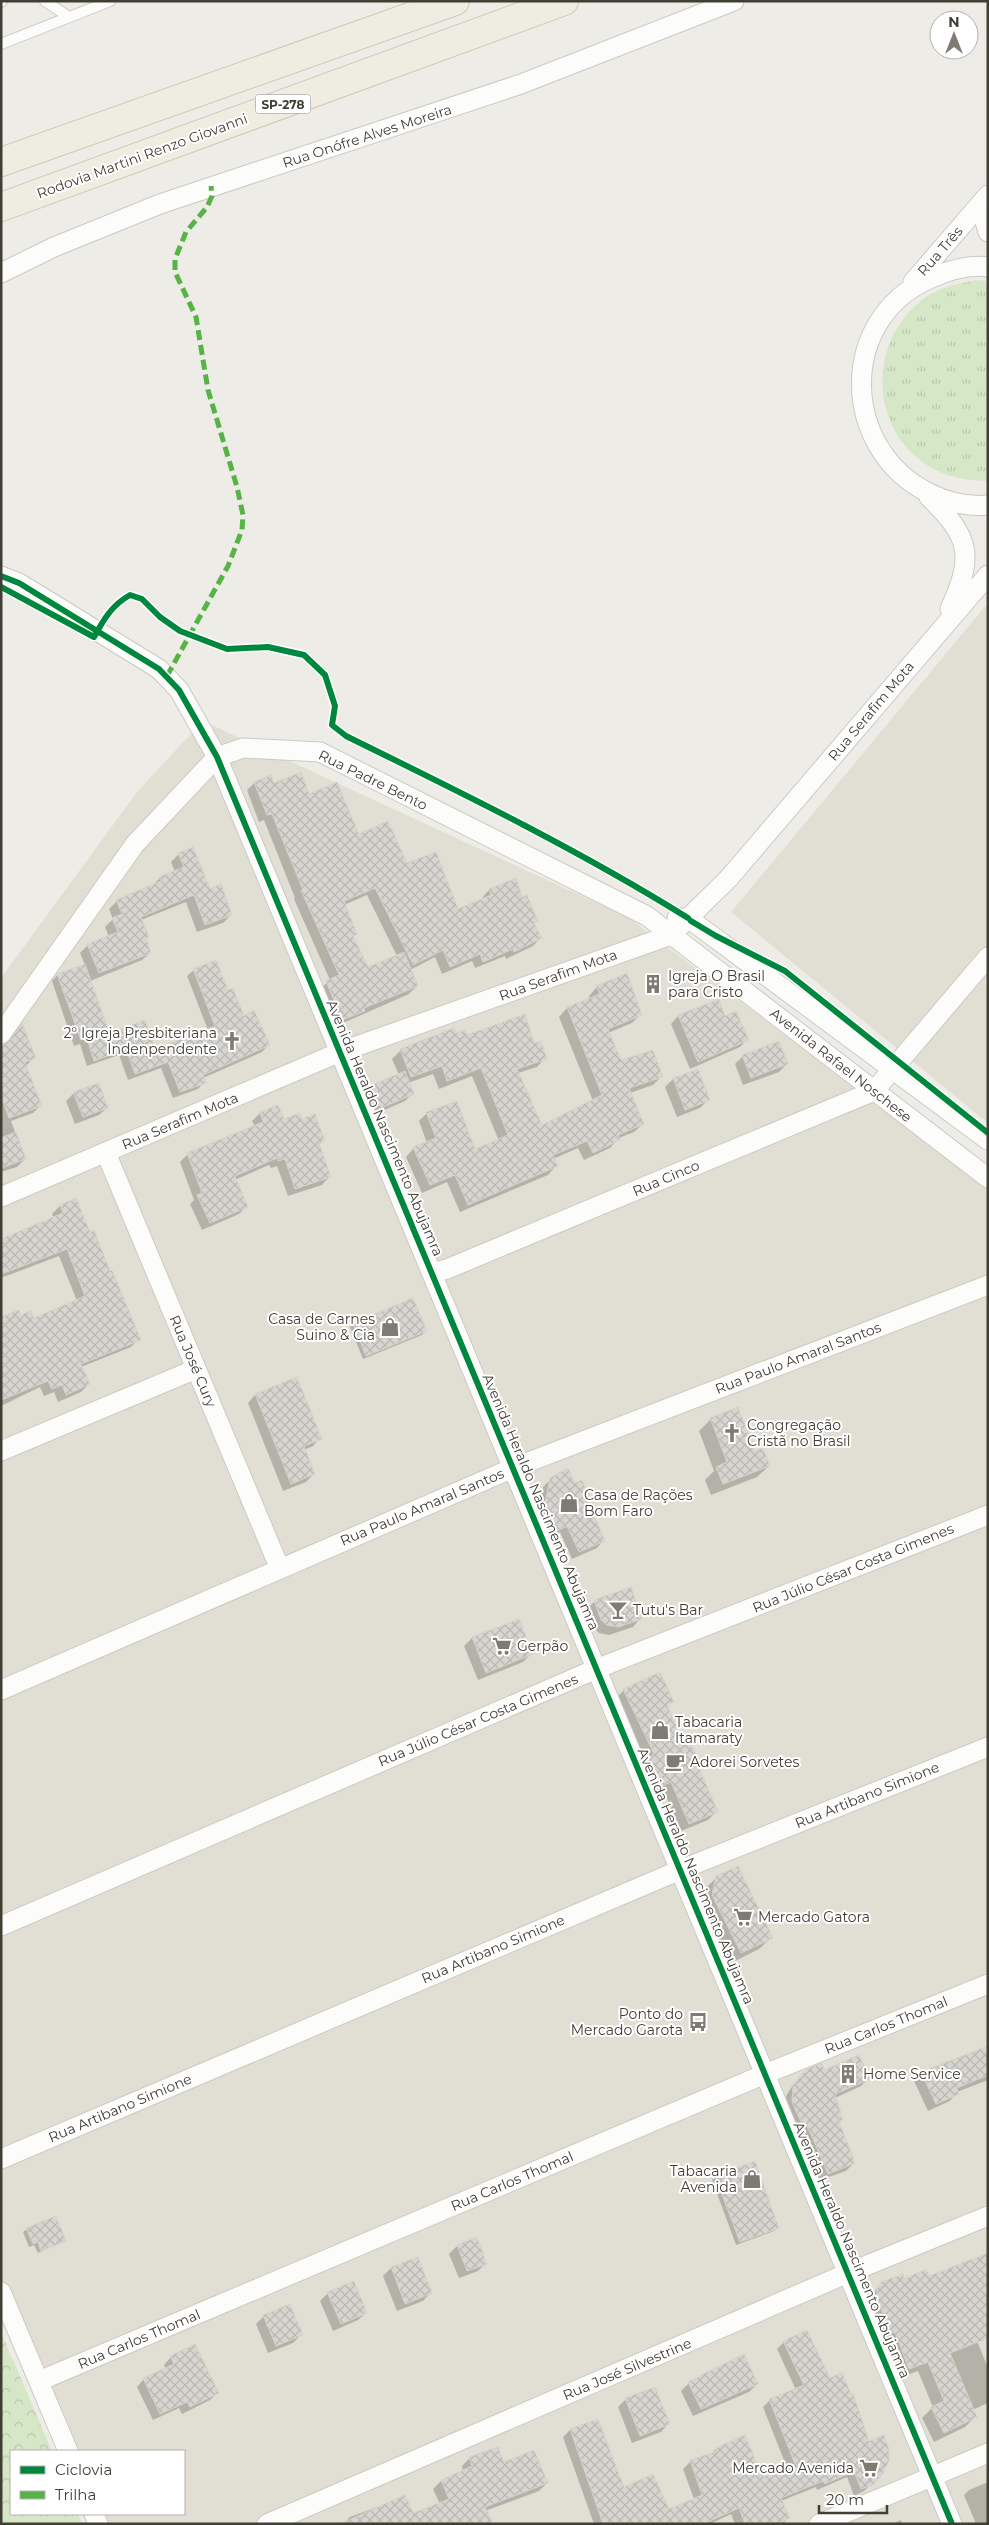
<svg xmlns="http://www.w3.org/2000/svg" width="989" height="2525" font-family="Montserrat,sans-serif">
	<style>
		.residential { fill: #e1dfd3 }
		.grass { fill: url(#grass-tufts) }
		.forest { fill: url(#forest-crowns) }
		.shadow { fill: #0003; fill-rule: evenodd }
		.building { fill: url(#building-cross-hatch); stroke: #d5d3cc }
		.lines { fill: none; stroke-linecap: round; stroke-linejoin: round }
		.lane-casing { stroke: #cbcac4; stroke-width: 12 }
		.street-casing { stroke: #cbcac4; stroke-width: 21 }
		.primary-casing { stroke: #cecab4; stroke-width: 30 }
		.lane { stroke: #fcfcfb; stroke-width: 10 }
		.street { stroke: #fcfcfb; stroke-width: 19 }
		.primary { stroke: #efede2; stroke-width: 28 }
		.quiet { stroke: #57b346; stroke-width: 5; stroke-dasharray: 10 5; stroke-linecap: butt }
		.cycleway-casing { stroke: #fff; stroke-width: 9 }
		.cycleway { stroke: #00873e; stroke-width: 6 }
		.labels { text-anchor: middle; dominant-baseline: central; stroke-width: 4; stroke-linejoin: round; paint-order: stroke }
		.shield { fill: #fff; stroke: #7a7871; stroke-width: 1 }
		.shield-label { font-size: 12px; font-weight: bold; fill: #413e34 }
		.street-label { font-size: 14px; fill: #413e34; stroke: #fff }
		.poi-label { font-size: 14px; fill: #413e34; stroke: #fff; text-anchor: start }
	</style>
	<defs>
		<pattern id="grass-tufts" width="24" height="20" patternUnits="userSpaceOnUse" patternTransform="scale(1.25)"><rect width="24" height="20" fill="#d6e7c7"/><path d="M3 7l-1-3M5 7V3M7 7l1-3M15 17l-1-3M17 17v-4M19 17l1-3" fill="none" stroke="#b9c7ac"/></pattern>
		<pattern id="forest-crowns" width="20" height="18" patternUnits="userSpaceOnUse" patternTransform="scale(1.25)"><rect width="20" height="18" fill="#d6e7c7"/><path d="M2 6a3 3 0 1 1 6 0M12 15a3 3 0 1 1 6 0" fill="none" stroke="#b9c7ac"/></pattern>
		<pattern id="building-cross-hatch" width="8" height="8" patternUnits="userSpaceOnUse" patternTransform="scale(1.25)"><rect width="8" height="8" fill="#d6d5cf"/><path d="M0 0l8 8M0 8l8-8" fill="none" stroke="#b9b8b2"/></pattern>
	</defs>
	<rect width="100%" height="100%" fill="#edece6"/>
	<path class="residential" d="M988 603V1123L731 912Z
		M203 721 629 918 988 1188V2524H98L94 2514H184V2451H67L1 2296V978L137 792Z"/>
	<path class="grass" d="M976 280 988 281V481C970 480 953 479 936 470 868 436 865 339 926 297 941 287 958 284 976 280Z"/>
	<path class="forest" d="M1 2332 52 2451H11V2514H78L82 2524H1Z"/>
	<path class="shadow" d="M254 783 273 784 308 796 359 836 406 865 457 911 482 900V898L489 890 522 898 536 921 533 924 540 938 533 946 506 959 505 956 475 968 472 961 442 974 435 957 410 970 417 986 409 994 334 1027 319 990 330 980 294 899 295 898 264 820 259 822 247 790ZM367 895 397 956 367 968 352 937 344 905Z
		M179 854 231 915 223 923 197 932 186 902 141 920 150 953 142 960 90 981 107 1031 154 1050 208 1030 187 976 194 970 227 991 243 1017 268 1045 262 1052 203 1078 204 1082 198 1089 173 1098 161 1068 128 1080 119 1055 87 1066 80 1044 74 1046 52 981 58 974 85 965 80 953 88 945 109 937 105 927 113 919 109 909 117 901 152 886 160 878 175 872 171 862Z
		M597 987 640 1015 632 1023 608 1033 621 1061 661 1077 653 1085 630 1093 643 1124 634 1132 619 1138 610 1148 584 1160 578 1148 553 1159 556 1166 548 1175 460 1212 447 1182 422 1193 406 1157 414 1148 427 1143 419 1121 427 1113 475 1151 499 1141 472 1076 439 1089 433 1074 408 1083 413 1093 405 1101 373 1115 365 1094 373 1086 399 1075 392 1059 401 1050 455 1035 533 1045 545 1058 537 1067 518 1073 542 1127 593 1101 559 1017 567 1008 590 999 589 996Z
		M718 1001 725 1018 748 1039 740 1047 690 1069 671 1024 678 1016Z
		M22 1025 34 1057 26 1066 41 1105 33 1113 11 1121 25 1159 17 1167 1 1172V1049Z
		M743 1056 787 1064 779 1072 743 1085 735 1064Z
		M697 1070 708 1100 700 1108 677 1117 665 1087 673 1079Z
		M74 1093 107 1108 99 1115 75 1124 66 1101Z
		M260 1113 283 1121H301L324 1140 319 1145 329 1177 322 1185 288 1196 277 1166 271 1168 269 1165 235 1180 247 1206 239 1214 202 1230 190 1204 194 1200 180 1162 188 1154 255 1126 252 1121Z
		M75 1200 139 1339 131 1347 81 1367 89 1384 81 1392 58 1402 54 1392 44 1396 40 1387 1 1406V1319L20 1317 33 1320 77 1301 59 1256 1 1278V1240L54 1218 52 1214 60 1206Z
		M353 1324 426 1331 422 1335 363 1359 350 1327Z
		M255 1395 320 1438 313 1446 304 1450 314 1474 306 1482 283 1491 248 1403Z
		M711 1419 769 1466 757 1477 711 1495 705 1480 714 1471 699 1431Z
		M551 1479 592 1515 604 1540 597 1548 572 1559 560 1532 548 1539 537 1517 543 1487Z
		M595 1601 640 1619 633 1627 609 1635 599 1633 594 1628 587 1609Z
		M518 1620 531 1654 523 1662 478 1680 464 1646 472 1638Z
		M624 1690 672 1701 666 1707 682 1743 701 1767 698 1769 716 1812 708 1820 681 1831 663 1789 654 1793 641 1767 646 1762 616 1698Z
		M717 1877 771 1938 759 1949 729 1964 701 1908 704 1890Z
		M988 2047V2080L957 2092 950 2101 928 2111 914 2081 922 2073Z
		M808 2070 868 2079 861 2086 835 2098 842 2119 838 2123 854 2163 846 2171 820 2180 804 2141 785 2110 786 2096 793 2085Z
		M716 2177 778 2227 774 2231 736 2245 712 2180Z
		M27 2229 64 2241 38 2253 34 2245 29 2247 23 2232Z
		M477 2239 486 2263 478 2271 459 2278 449 2254 457 2246Z
		M988 2253V2315L969 2321 988 2368V2403L972 2410 975 2417 965 2427 934 2442 922 2418 933 2407 918 2371 899 2378 868 2299 882 2283 929 2278Z
		M417 2259 430 2293 423 2301 397 2311 383 2276 391 2268Z
		M328 2293 366 2313 358 2320 333 2331 320 2301Z
		M264 2316 301 2335 293 2343 268 2353 256 2324Z
		M784 2342 829 2379 881 2475 864 2491 854 2496 847 2477 817 2490 816 2487 781 2501 788 2518 783 2524H735L731 2514 710 2524H594L563 2437 570 2430 598 2420 623 2488 668 2510 694 2499 683 2469 691 2461 710 2455 716 2449 762 2479 787 2468 763 2407 770 2400 796 2390 777 2349Z
		M171 2357 217 2393 210 2400 182 2414 179 2408 153 2420 137 2387 144 2379 166 2369 164 2365Z
		M689 2383 757 2384 749 2392 693 2416 681 2391Z
		M626 2399 668 2424 661 2432 632 2443 618 2407Z
		M470 2458 503 2464 547 2483 539 2491 485 2511 343 2524 350 2517 404 2497 412 2515 440 2504 433 2489 441 2481 463 2471 462 2466Z
		M988 2482V2524H976L964 2495 969 2490Z
		M901 2520 902 2524H892Z"/>
	<path class="building" d="M301 772 309 794 337 782 359 834 388 821 407 863 436 852 458 909 491 895 489 889 516 878 522 897 527 895 538 921 534 923 542 938 514 952 513 949 483 962 480 954 450 967 443 950 413 965 375 888 344 901 357 934 353 936 368 967 404 952 418 986 364 1008 365 1011 342 1020 326 981 339 975 301 890H303L272 814 267 815 254 782 271 775 274 783Z
		M193 847 210 889 221 884 232 915 205 925 194 895 141 917 149 937 146 938 151 953 99 973 87 944 118 932 112 918 122 914 116 900 161 881 159 877 184 867 178 853Z
		M216 960 228 990 233 988 244 1016 254 1010 270 1045 203 1075 206 1083 180 1092 168 1062 135 1074 126 1049 94 1061 87 1038 81 1040 57 974 85 964 108 1029 115 1027 116 1031 145 1020 155 1049 215 1026 193 969Z
		M627 973 642 1015 608 1029 621 1060 653 1050 663 1077 629 1088 644 1124 618 1135 620 1140 593 1153 587 1141 553 1155 558 1166 468 1205 455 1175 430 1185 413 1147 436 1138 426 1112 457 1101 475 1149 508 1135 481 1068 447 1081 442 1066 411 1077 400 1049 454 1028 456 1033 465 1030 467 1035 525 1014 534 1043 541 1041 547 1059 517 1069 542 1125 602 1095 567 1007 600 994 596 986Z
		M719 999 725 1016 736 1011 749 1040 698 1062 678 1015Z
		M22 1023 36 1058 25 1062 42 1106 9 1118 1 1096V1047L10 1040Z
		M779 1041 788 1064 751 1078 742 1055Z
		M698 1069 710 1100 685 1110 673 1078Z
		M405 1071 414 1094 381 1108 372 1085Z
		M99 1083 108 1108 83 1117 73 1092Z
		M278 1105 284 1119 300 1113 302 1119 315 1114 325 1141 319 1143 331 1177 295 1189 285 1159 278 1161 277 1158 235 1176 248 1207 210 1223 197 1195 202 1193 187 1153 263 1122 260 1112Z
		M16 1132 26 1159 1 1168V1138Z
		M76 1198 90 1232 94 1230 110 1271 112 1270 141 1340 81 1364 90 1384 66 1395 62 1385 52 1389 48 1381 1 1400V1317L19 1310 21 1315 31 1311 34 1318 85 1296 67 1249 1 1274V1239L63 1213 60 1205Z
		M413 1298 427 1331 366 1356 353 1323Z
		M297 1377 322 1439 304 1446 315 1474 291 1484 255 1394Z
		M738 1407 755 1451 763 1448 770 1466 723 1484 716 1467 727 1462 710 1418Z
		M568 1468 575 1483 582 1480 597 1512 594 1515 605 1541 579 1552 567 1526 555 1532 544 1509 550 1478Z
		M631 1587 642 1619 618 1627 607 1625 601 1620 594 1600Z
		M519 1619 533 1654 486 1673 472 1637Z
		M660 1672 674 1702 667 1705 683 1741 688 1738 702 1767 699 1768 718 1812 689 1824 671 1782 662 1786 648 1758 654 1754 623 1689Z
		M738 1866 773 1938 741 1953 712 1895 716 1876Z
		M988 2046V2075L957 2088 959 2094 936 2104 921 2072Z
		M859 2055 870 2079 835 2094 843 2120 839 2121 855 2163 828 2174 811 2134 805 2123 802 2124 792 2102 793 2087 800 2076 807 2069 822 2063 824 2070Z
		M755 2161 779 2228 740 2242 715 2176Z
		M56 2216 66 2241 41 2251 38 2242 33 2244 26 2228Z
		M477 2237 487 2264 467 2271 457 2245Z
		M988 2253V2338L950 2353 977 2417 944 2433 931 2407 944 2401 928 2362 909 2369 895 2332 887 2335 881 2318 884 2317 877 2297V2288L881 2282 903 2274 904 2279 926 2269 929 2276Z
		M418 2257 432 2293 405 2304 391 2267Z
		M354 2281 367 2313 341 2324 327 2292Z
		M290 2304 303 2335 276 2346 263 2315Z
		M807 2330 830 2378 842 2372 851 2394 853 2393 869 2441 884 2435 889 2449V2461L882 2475 873 2485 861 2489 854 2471 825 2484 823 2481 781 2498 790 2518 777 2524H745L739 2508 703 2524H603L570 2429 598 2419 624 2487 653 2474 669 2509 702 2495 690 2460 717 2451 716 2448 745 2435 763 2477 795 2464 769 2399 804 2385 783 2341Z
		M195 2344 219 2393 190 2407 187 2402 160 2414 143 2378 174 2364 170 2356Z
		M744 2354 758 2384 701 2409 688 2382Z
		M655 2387 670 2424 640 2436 625 2398Z
		M498 2447 504 2462 534 2450 548 2483 485 2507 493 2524H340L405 2495 413 2513 449 2499 441 2480 472 2466 469 2457Z"/>
	<g class="lines">
		<g class="lane-casing">
			<path id="lane" d="M45 1 69 17
				M1 2 2 1
				M1 44 110 1"/>
		</g>
		<g class="street-casing">
			<path id="street" d="M980 204 988 232
				M988 267C968 264 947 271 929 279 837 320 841 450 929 493 947 502 968 507 988 505
				M1 273 54 247 160 204 521 84 734 1
				M913 282 988 195
				M929 497C971 538 974 556 950 609
				M1 576 19 583 159 669 179 690 217 757 952 2524
				M677 918H688L988 1140
				M1 1034 135 844 217 757 243 748 320 752 647 916 988 1178
				M106 1153 280 1569
				M1 1197 340 1052 671 935 729 878 988 575
				M432 1273 447 1269 874 1091 988 957
				M1 1451 196 1369
				M1 1690 513 1468 988 1285
				M1 1926 596 1669 988 1515
				M1 2159 680 1870 988 1747
				M1 2292 68 2451
				M39 2381 765 2074 988 1984
				M94 2514 98 2524
				M267 2524 848 2273 988 2216
				M819 2524 988 2453"/>
		</g>
		<g class="primary-casing">
			<path id="primary" d="M1 162 455 1
				M1 207 564 1"/>
		</g>
		<use href="#lane" class="lane"/>
		<use href="#street" class="street"/>
		<use href="#primary" class="primary"/>
		<path class="quiet" d="M167 676 228 566 242 530 243 515 237 487 208 390 196 317 175 272V259L186 232 207 207 212 196 211 186"/>
		<g class="cycleway-casing">
			<path id="cycleway" d="M1 576 19 583 159 669 179 690 217 757 952 2524
				M1 587 94 637C104 619 112 605 130 595L142 599 160 617 180 631 227 649 268 647 304 655 325 675 335 706 332 725 346 736C462 793 579 850 688 918
				M691 921 716 936 785 971 988 1133"/>
		</g>
		<use href="#cycleway" class="cycleway"/>
	</g>
	<defs>
		<g id="building-bare" transform="scale(1.5)"><path d="M-4-6H4V6H1V3H-1V6H-4ZM-2.5-4.3h1.7v1.8h-1.7ZM.8-4.3h1.7v1.8H.8ZM-2.5-1h1.7V.8h-1.7ZM.8-1h1.7V.8H.8Z" fill="#7d7b72" stroke="#fff" stroke-width="2.5" paint-order="stroke"/></g>
		<g id="church-bare" transform="scale(1.5)"><path d="M-1.2-6h2.4v3.5h3.3v2.4h-3.3V6h-2.4V-.1h-3.3v-2.4h3.3Z" fill="#7d7b72" stroke="#fff" stroke-width="2.5" paint-order="stroke"/></g>
		<g id="shop-bare" transform="scale(1.5)"><path d="M-5-2.5h2.3a2.7 3.5 0 0 1 5.4 0H5L5.5 6h-11ZM-1.5-2.5h3a1.5 2.3 0 0 0-3 0Z" fill="#7d7b72" stroke="#fff" stroke-width="2.5" paint-order="stroke"/></g>
		<g id="bar-bare" transform="scale(1.5)"><path d="M-6-5H6L.8 .8V4.5H3.5V6h-7V4.5H-.8V.8Z" fill="#7d7b72" stroke="#fff" stroke-width="2.5" paint-order="stroke"/></g>
		<g id="supermarket-bare" transform="scale(1.5)"><path d="M-6-5.5h2.5l.6 2H6L4.5 2H-2.5L-4.4-4H-6ZM-1.5 3.2a1.3 1.3 0 1 0 .1 0ZM3 3.2a1.3 1.3 0 1 0 .1 0Z" fill="#7d7b72" stroke="#fff" stroke-width="2.5" paint-order="stroke"/></g>
		<g id="cafe-bare" transform="scale(1.5)"><path d="M-5.5-4.5H6V0H3Q3 3.5 0 3.5H-2.5Q-5.5 3.5-5.5 0ZM3-3.2v2h1.7v-2ZM-6 4.5H4V6H-6Z" fill="#7d7b72" stroke="#fff" stroke-width="2.5" paint-order="stroke"/></g>
		<g id="bus-bare" transform="scale(1.5)"><path d="M-5-6H5V4H4V6H2V4H-2V6H-4V4H-5ZM-3.5-4V0h7V-4ZM-3.5 1.2v1.5H-2V1.2ZM2 1.2v1.5H3.5V1.2Z" fill="#7d7b72" stroke="#fff" stroke-width="2.5" paint-order="stroke"/></g>
	</defs>
	<g fill-rule="evenodd">
		<use href="#building-bare" x="653" y="984"/>
		<use href="#church-bare" x="232" y="1041"/>
		<use href="#shop-bare" x="390" y="1327"/>
		<use href="#church-bare" x="732" y="1433"/>
		<use href="#shop-bare" x="569" y="1503"/>
		<use href="#bar-bare" x="618" y="1610"/>
		<use href="#supermarket-bare" x="502" y="1646"/>
		<use href="#shop-bare" x="660" y="1730"/>
		<use href="#cafe-bare" x="675" y="1762"/>
		<use href="#supermarket-bare" x="743" y="1917"/>
		<use href="#bus-bare" x="698" y="2022"/>
		<use href="#building-bare" x="848" y="2074"/>
		<use href="#shop-bare" x="752" y="2179"/>
		<use href="#supermarket-bare" x="869" y="2468"/>
	</g>
	<g class="labels">
		<rect class="shield" x="255.5" y="94.5" width="55" height="19" rx="4"/>
		<g class="shield-label">
			<text x="283" y="104">SP-278</text>
		</g>
		<g class="street-label">
			<text transform="translate(367 136) rotate(-18)">Rua Onófre Alves Moreira</text>
			<text transform="translate(142 156) rotate(-20)">Rodovia Martini Renzo Giovanni</text>
			<text transform="translate(940 251) rotate(-49)">Rua Três</text>
			<text transform="translate(871 711) rotate(-50)">Rua Serafim Mota</text>
			<text transform="translate(373 780) rotate(26)">Rua Padre Bento</text>
			<text transform="translate(558 975) rotate(-20)">Rua Serafim Mota</text>
			<text transform="translate(841 1065) rotate(38)">Avenida Rafael Noschese</text>
			<text transform="translate(180 1121) rotate(-23)">Rua Serafim Mota</text>
			<text transform="translate(385 1128) rotate(67)">Avenida Heraldo Nascimento Abujamra</text>
			<text transform="translate(666 1178) rotate(-23)">Rua Cinco</text>
			<text transform="translate(798 1358) rotate(-21)">Rua Paulo Amaral Santos</text>
			<text transform="translate(193 1361) rotate(67)">Rua José Cury</text>
			<text transform="translate(541 1502) rotate(67)">Avenida Heraldo Nascimento Abujamra</text>
			<text transform="translate(422 1507) rotate(-23)">Rua Paulo Amaral Santos</text>
			<text transform="translate(853 1568) rotate(-22)">Rua Júlio César Costa Gimenes</text>
			<text transform="translate(478 1720) rotate(-23)">Rua Júlio César Costa Gimenes</text>
			<text transform="translate(867 1795) rotate(-22)">Rua Artibano Simione</text>
			<text transform="translate(696 1876) rotate(67)">Avenida Heraldo Nascimento Abujamra</text>
			<text transform="translate(493 1949) rotate(-23)">Rua Artibano Simione</text>
			<text transform="translate(886 2025) rotate(-22)">Rua Carlos Thomal</text>
			<text transform="translate(120 2108) rotate(-23)">Rua Artibano Simione</text>
			<text transform="translate(512 2181) rotate(-23)">Rua Carlos Thomal</text>
			<text transform="translate(852 2250) rotate(67)">Avenida Heraldo Nascimento Abujamra</text>
			<text transform="translate(139 2339) rotate(-23)">Rua Carlos Thomal</text>
			<text transform="translate(627 2369) rotate(-23)">Rua José Silvestrine</text>
		</g>
		<g class="poi-label">
			<text x="668" y="976">Igreja O Brasil<tspan x="668" dy="16">para Cristo</tspan></text>
			<text x="217" y="1033" text-anchor="end">2° Igreja Presbiteriana<tspan x="217" dy="16">Indenpendente</tspan></text>
			<text x="375" y="1319" text-anchor="end">Casa de Carnes<tspan x="375" dy="16">Suino &amp; Cia</tspan></text>
			<text x="747" y="1425">Congregação<tspan x="747" dy="16">Cristã no Brasil</tspan></text>
			<text x="584" y="1495">Casa de Rações<tspan x="584" dy="16">Bom Faro</tspan></text>
			<text x="633" y="1610">Tutu's Bar</text>
			<text x="517" y="1646">Gerpão</text>
			<text x="675" y="1722">Tabacaria<tspan x="675" dy="16">Itamaraty</tspan></text>
			<text x="690" y="1762">Adorei Sorvetes</text>
			<text x="758" y="1917">Mercado Gatora</text>
			<text x="683" y="2014" text-anchor="end">Ponto do<tspan x="683" dy="16">Mercado Garota</tspan></text>
			<text x="863" y="2074">Home Service</text>
			<text x="737" y="2171" text-anchor="end">Tabacaria<tspan x="737" dy="16">Avenida</tspan></text>
			<text x="854" y="2468" text-anchor="end">Mercado Avenida</text>
		</g>
	</g>
	<rect width="989" height="2525" fill="none" stroke="#413e34" stroke-width="5"/>
	<rect x="10" y="2450" width="175" height="65" fill="#ffffff" stroke="#b3b2ae"/>
	<rect x="20" y="2466" width="25" height="8" fill="#00873e" stroke="#b3b2ae"/>
	<text x="55" y="2475" font-size="15" fill="#413e34">Ciclovia</text>
	<rect x="20" y="2491" width="25" height="8" fill="#57b346" stroke="#b3b2ae"/>
	<text x="55" y="2500" font-size="15" fill="#413e34">Trilha</text>
	<g transform="translate(954 35)"><circle r="24" fill="#ffffff" stroke="#b3b2ae"/>
	<path d="M0-4L9 19L0 12L-9 19Z" fill="#7d7b72"/>
	<text y="-8" font-size="14" font-weight="bold" text-anchor="middle" fill="#413e34">N</text>
	</g>
	<path d="M819 2505v8h68v-8" fill="none" stroke="#413e34" stroke-width="2.5"/>
	<text x="826" y="2505" font-size="15" fill="#413e34" stroke="#ffffff" stroke-width="4" paint-order="stroke">20 m</text>
</svg>
